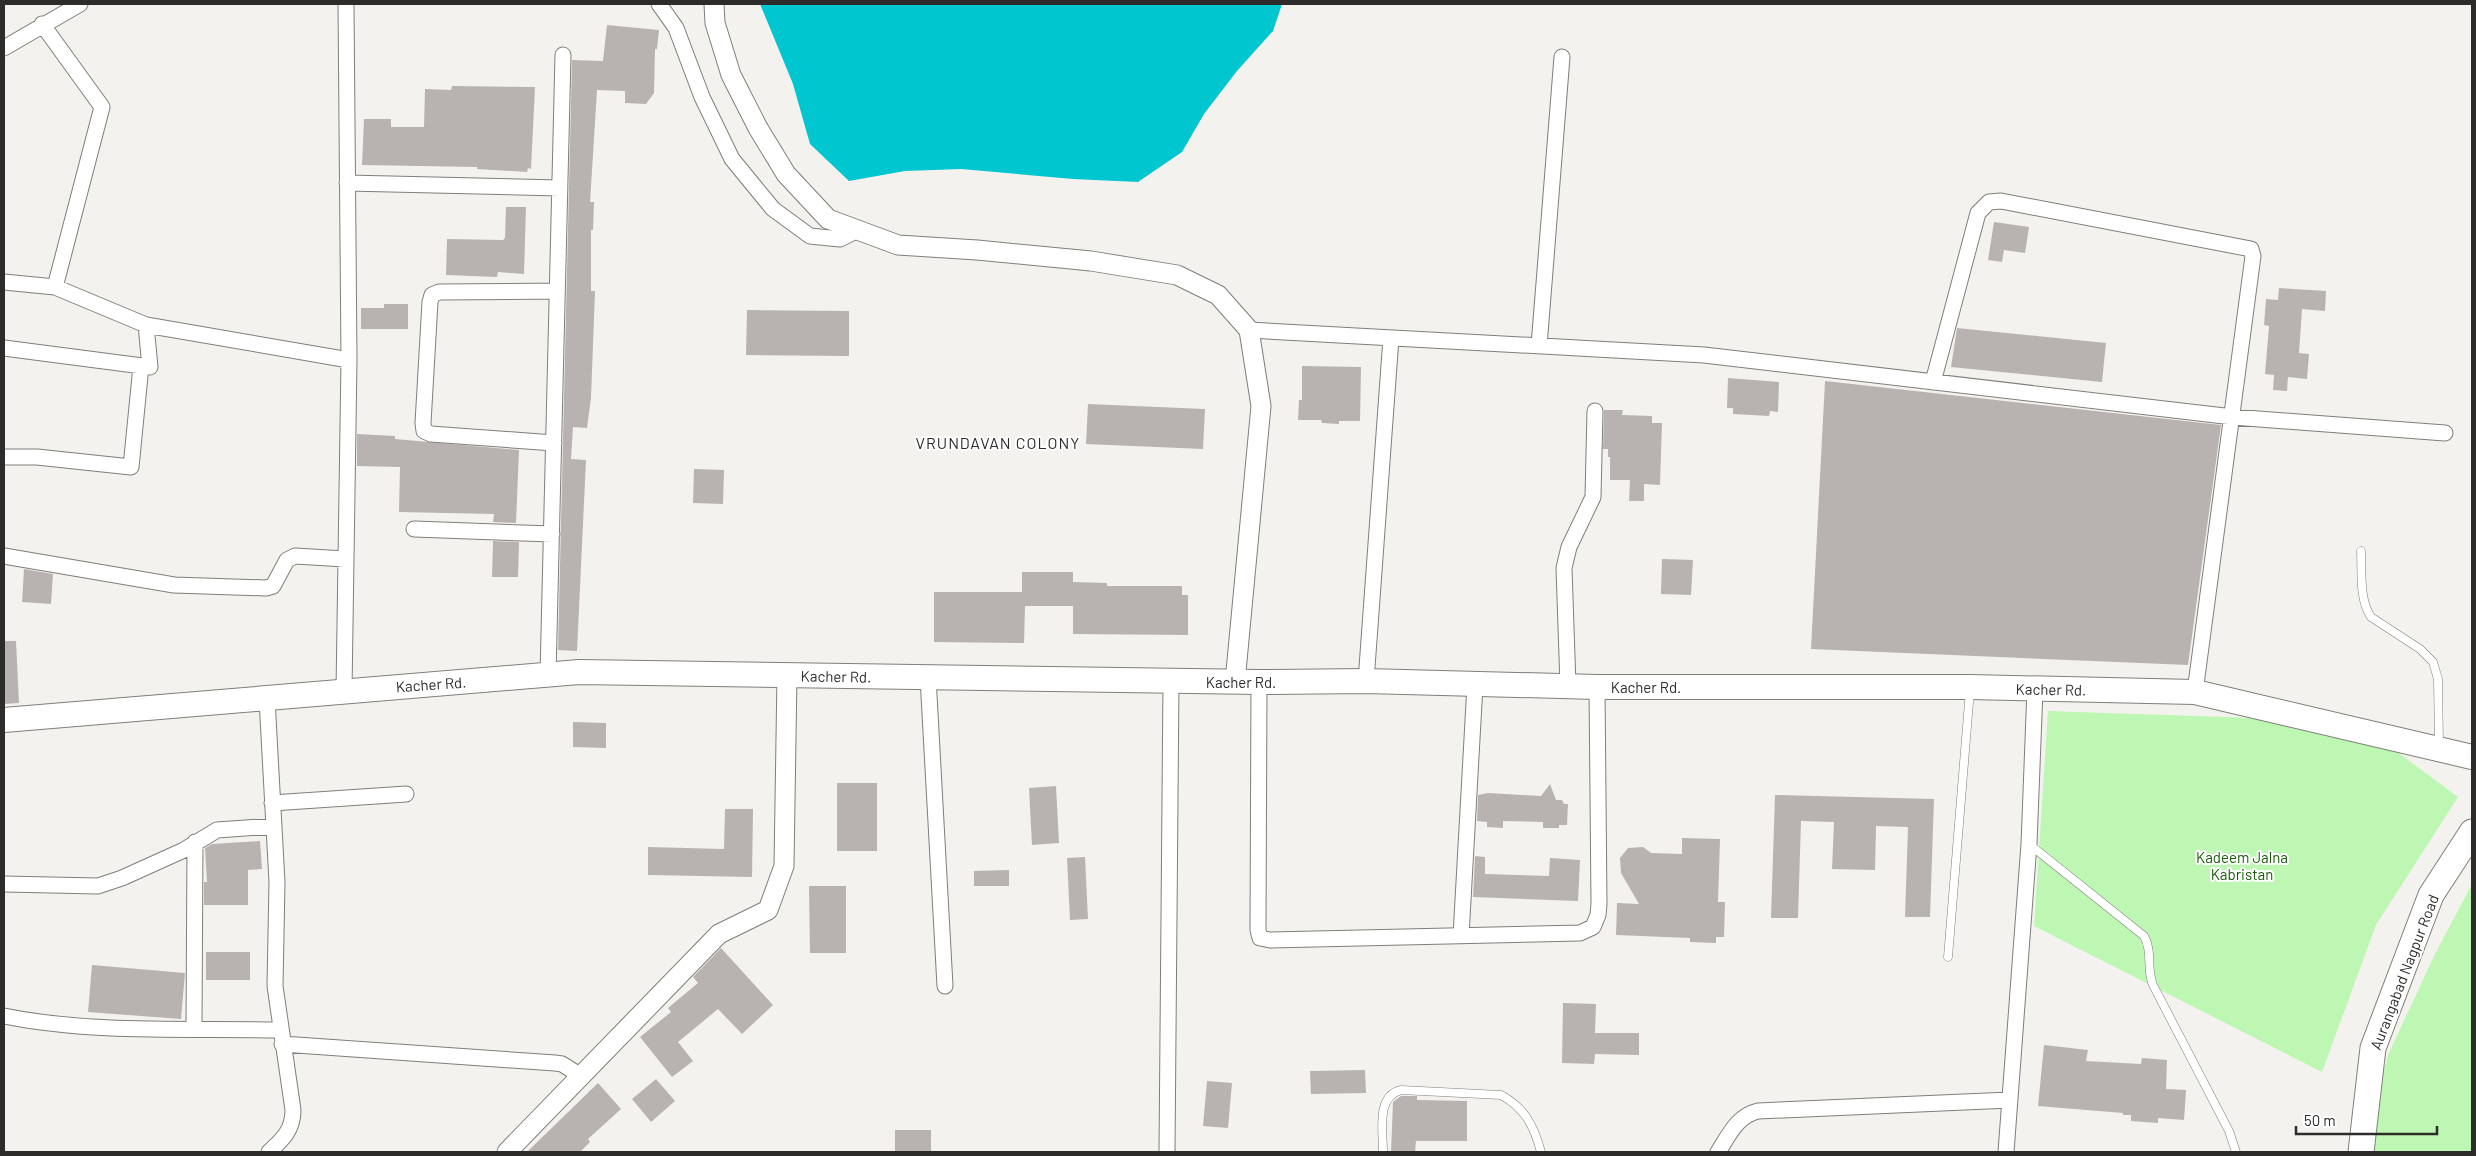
<svg xmlns="http://www.w3.org/2000/svg" width="2476" height="1156" font-family="Barlow,sans-serif">
	<style>
		.green { fill: #bef7b3 }
		.water { fill: #00c6d0 }
		.building { fill: #b8b3b1 }
		.lines { fill: none; stroke-linecap: round; stroke-linejoin: round }
		.service-casing { stroke: #807e7a; stroke-width: 9 }
		.minor-casing { stroke: #807e7a; stroke-width: 17 }
		.tertiary-casing { stroke: #807e7a; stroke-width: 21 }
		.primary-casing { stroke: #807e7a; stroke-width: 26 }
		.trunk-casing { stroke: #807e7a; stroke-width: 27 }
		.service { stroke: #fff; stroke-width: 8 }
		.minor { stroke: #fff; stroke-width: 15 }
		.tertiary { stroke: #fff; stroke-width: 19 }
		.primary { stroke: #fff; stroke-width: 24 }
		.trunk { stroke: #fff; stroke-width: 25 }
		.labels { text-anchor: middle; dominant-baseline: central; stroke-width: 4; stroke-linejoin: round; paint-order: stroke }
		.street-label { font-size: 15px; fill: #2d2c2a; stroke: #fff }
		.park-label { font-size: 15px; fill: #1a5b0b; stroke: #fff }
		.neighbourhood-label { font-size: 16px; letter-spacing: 1px; fill: #2d2c2a; stroke: #fff }
	</style>
	<rect width="100%" height="100%" fill="#f4f2ee"/>
	<path class="green" d="M2048 711 2255 718 2385 743 2458 797 2376 925 2322 1072 2034 926Z
		M2472 884V1152H2362L2388 1055 2435 954Z"/>
	<path class="water" d="M760 4H1282L1273 31 1237 71 1204 114 1182 152 1138 182 1073 179 961 169 905 171 849 181 810 144 793 84Z"/>
	<path class="building" d="M607 25 659 30 657 49H655L654 93 646 104 625 103V91L597 90 590 202H594L593 230H591V291H595L591 398 587 428 573 427 571 459 586 460 577 651 558 650 572 60 603 61Z
		M452 86 535 87 531 169 528 168 527 172 477 169V167L362 165 364 119H391V127H424L425 89 451 90Z
		M506 207H526L524 274 498 272 497 277 446 275 447 239 503 240 505 238Z
		M1994 222 2029 227 2025 253 2004 250 2002 262 1988 260Z
		M2279 288 2326 291 2325 311 2302 309 2299 353 2309 354 2307 379 2288 377 2287 391 2273 390 2274 375 2265 374 2269 326 2264 325 2266 299 2278 300Z
		M384 304H408V329H361V308H384Z
		M747 310 849 311V356L746 355Z
		M1957 328 2106 343 2102 382 1951 367Z
		M1302 366 1361 367 1360 421H1339V424L1322 423 1321 420H1298L1299 400H1302Z
		M1728 378 1779 382 1778 412 1770 411 1769 416 1733 414V408H1727Z
		M1825 381 2221 425 2188 665 1811 649Z
		M1088 404 1205 409 1203 449 1086 444Z
		M1604 410H1623L1622 415 1652 416V423H1662L1660 485 1644 484V501H1629L1630 480H1610V457H1608V449H1603Z
		M357 434 395 436V439L519 450 516 523 493 522 494 514 399 512 400 467 357 466Z
		M694 469 724 470 723 504 693 503Z
		M493 541 519 542 518 577H492Z
		M1662 559 1693 560 1691 595 1661 594Z
		M24 569 53 574 51 604 22 602Z
		M1022 572H1073V582L1107 583V586H1182V595H1188V635L1073 634V606H1025L1024 643 934 642V592H1022Z
		M4 641H16L19 703 4 704Z
		M573 722 606 723V748L573 747Z
		M837 783H877V851H837Z
		M1550 784 1556 800H1562L1564 804H1568L1567 825H1559V828H1543V822L1503 821V828L1487 827V822L1477 821 1478 795 1488 793 1541 796Z
		M1056 786 1059 843 1032 845 1029 788Z
		M1775 795 1934 799 1930 917H1905L1908 827 1876 826 1875 870 1832 869 1834 822 1801 821 1798 918H1771Z
		M725 809H753L752 877 648 875V847L724 849Z
		M1682 838 1720 839 1718 902H1725L1724 937H1716V943L1690 942V938L1616 935 1617 903 1639 904 1621 873 1620 858 1628 848 1643 847 1651 853 1682 854Z
		M260 841 262 869 248 870V905H204V882H207L205 848 212 844Z
		M1475 856 1485 857V874L1549 876 1550 858 1580 860 1578 901 1473 897Z
		M1085 857 1088 919 1070 920 1067 858Z
		M1009 870V886H974V871Z
		M809 886H846V953H810Z
		M721 948 773 1005 742 1034 718 1009 678 1042 693 1061 672 1077 640 1037 671 1012 668 1008 698 983 693 977Z
		M206 952H250V980H206Z
		M92 965 185 973 181 1019 88 1012Z
		M1563 1003 1596 1004 1595 1033H1639V1055L1595 1054 1594 1064 1562 1063Z
		M2044 1045 2088 1050 2086 1061 2141 1064 2142 1058 2167 1060 2166 1089 2186 1090 2184 1120 2158 1118V1123L2131 1121V1115H2123V1113L2038 1106Z
		M1365 1070 1366 1093 1311 1094 1310 1071Z
		M656 1079 675 1101 651 1122 632 1099Z
		M1207 1081 1232 1083 1228 1128 1203 1126Z
		M598 1083 621 1109 588 1139 590 1142 580 1152H527Z
		M1401 1096H1417V1100L1467 1101V1141H1416L1415 1152H1391L1393 1102Z
		M895 1130H931V1152H895Z"/>
	<g class="lines">
		<g class="service-casing">
			<path id="service" d="M2361 551C2362 573 2359 599 2371 617L2420 649 2433 662 2438 679 2439 747
				M2029 844 2144 936C2153 952 2146 968 2153 985L2229 1131 2236 1152
				M1948 957 1970 690
				M1383 1152C1383 1131 1376 1096 1401 1090L1501 1095C1525 1108 1534 1126 1541 1152"/>
		</g>
		<g class="minor-casing">
			<path id="minor" d="M659 4 676 28 702 97 732 159 773 209 810 236 840 239 858 230
				M42 24 102 107 55 287
				M4 48 80 4
				M347 183 560 188
				M4 282 55 287 146 325 349 360
				M1249 330 1704 355 2233 417 2445 433
				M1539 346 1562 57
				M4 348 150 367 146 325
				M1933 382 1978 213 1989 202 2001 201 2251 249 2253 256 2195 692
				M554 443 431 434 424 431 423 423 430 302 432 295 439 292 557 291
				M4 457H37L131 467 141 366
				M414 529 552 534
				M4 556 174 585 266 588 273 586 287 560 295 556 345 559
				M548 675 563 55
				M928 677 945 986
				M1366 681 1391 338
				M1259 682 1258 930 1260 938 1270 940 1580 933 1593 927 1598 915 1599 904 1597 687
				M1568 686 1564 568 1569 547 1593 497 1595 411
				M344 691 349 360 346 4
				M267 699 277 882 275 986 293 1110C293 1130 283 1139 269 1152
				M272 803 406 794
				M4 884 98 886 122 878 184 850 217 830 274 826
				M1461 936 1475 685
				M4 1016C94 1034 188 1028 280 1030
				M194 1028 195 842
				M282 1044 555 1063 562 1064 581 1076
				M1167 1152 1171 681
				M1718 1152C1729 1135 1737 1116 1758 1111L2010 1100
				M2006 1152 2029 844 2035 689"/>
		</g>
		<g class="tertiary-casing">
			<path id="tertiary" d="M714 4 715 23 731 75 758 128 786 174 828 219 898 245 977 250 1091 261 1177 275 1218 295 1249 330 1261 406 1235 682
				M507 1152 719 934 768 910 784 866 787 675"/>
		</g>
		<g class="primary-casing">
			<path id="primary" d="M4 720 579 672 1259 682 1366 681 1597 687H1970L2195 692 2472 757"/>
		</g>
		<g class="trunk-casing">
			<path id="trunk" d="M2361 1152 2373 1048 2431 895 2472 832"/>
		</g>
		<use href="#service" class="service"/>
		<use href="#minor" class="minor"/>
		<use href="#tertiary" class="tertiary"/>
		<use href="#primary" class="primary"/>
		<use href="#trunk" class="trunk"/>
	</g>
	<g class="labels">
		<g class="street-label">
			<text transform="translate(836 676) rotate(1)">Kacher Rd.</text>
			<text x="1241" y="682">Kacher Rd.</text>
			<text transform="translate(431 684) rotate(-4)">Kacher Rd.</text>
			<text x="1646" y="687">Kacher Rd.</text>
			<text transform="translate(2051 689) rotate(1)">Kacher Rd.</text>
			<text transform="translate(2404 972) rotate(-69)">Aurangabad Nagpur Road</text>
		</g>
		<g class="park-label">
			<text x="2242" y="857">Kadeem Jalna<tspan x="2242" dy="17">Kabristan</tspan></text>
		</g>
		<g class="neighbourhood-label">
			<text x="998" y="442">VRUNDAVAN COLONY</text>
		</g>
	</g>
	<rect width="2476" height="1156" fill="none" stroke="#2d2c2a" stroke-width="10"/>
	<path d="M2296 1126v8h141v-8" fill="none" stroke="#2d2c2a" stroke-width="2.5"/>
	<text x="2304" y="1126" font-size="15" fill="#2d2c2a" stroke="#ffffff" stroke-width="4" paint-order="stroke">50 m</text>
</svg>
